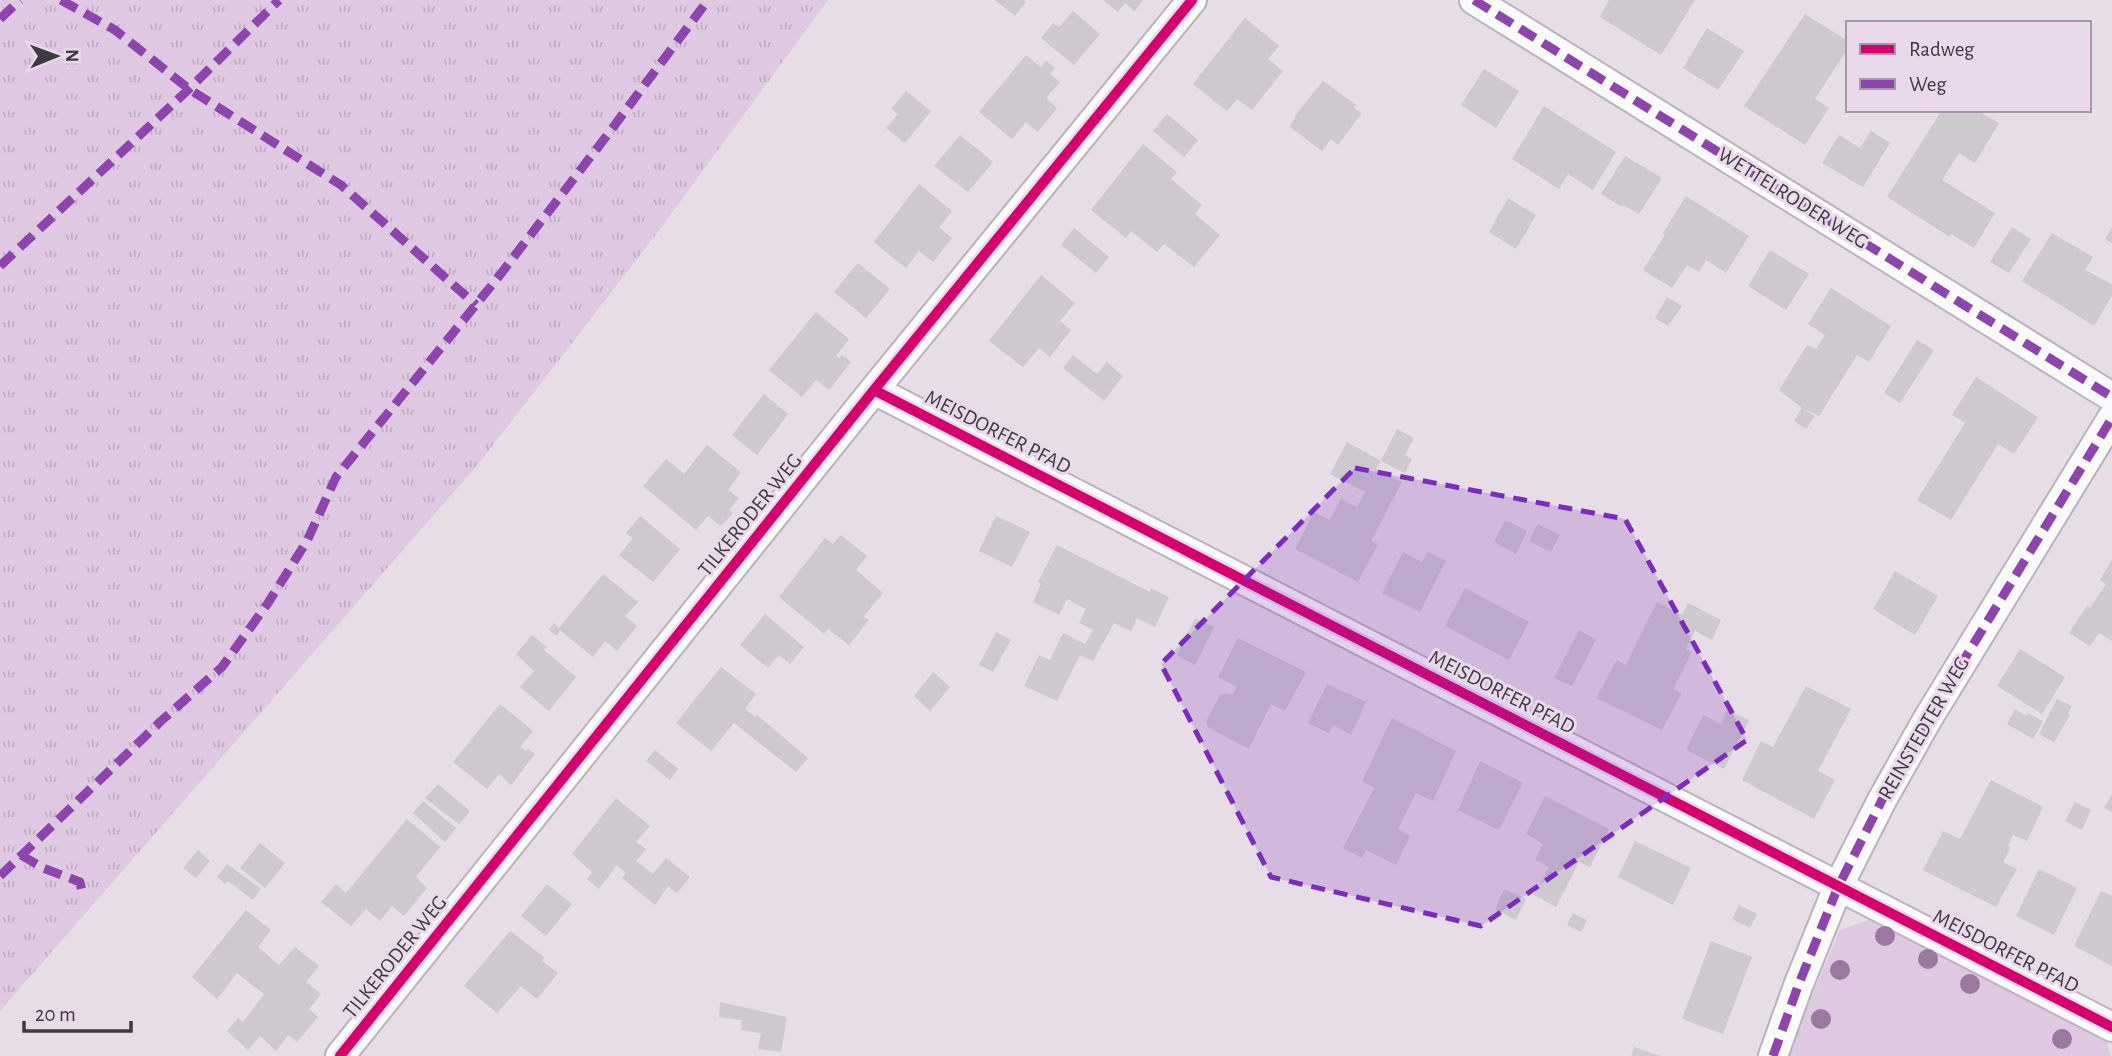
<svg xmlns="http://www.w3.org/2000/svg" width="2112" height="1056" font-family="'Alegreya Sans',sans-serif">
	<style>
		.grass { fill: url(#grass-tufts) }
		.park { fill: #dfc9e2 }
		.building { fill: #cec8cf }
		.lines { fill: none; stroke-linecap: round; stroke-linejoin: round }
		.street-casing { stroke: #bab3bb; stroke-width: 32 }
		.street { stroke: #fbfafb; stroke-width: 28 }
		.quiet { stroke: #8e44ad; stroke-width: 9; stroke-dasharray: 18 9; stroke-linecap: butt }
		.cycleway-casing { stroke: #e9d9eb; stroke-width: 15 }
		.cycleway { stroke: #d6006c; stroke-width: 10 }
		.tree { fill: #99799e }
		.marked { fill: #7b2cbf; fill-opacity: 0.2; stroke: #7b2cbf; stroke-width: 5; stroke-dasharray: 14 9; stroke-linejoin: round }
		.labels { text-anchor: middle; dominant-baseline: central; stroke-width: 6; stroke-linejoin: round; paint-order: stroke }
		.street-label { font-size: 21px; fill: #3f3940; stroke: #e9d9eb }
	</style>
	<defs>
		<pattern id="grass-tufts" width="24" height="20" patternUnits="userSpaceOnUse" patternTransform="scale(1.75)"><rect width="24" height="20" fill="#dfc9e2"/><path d="M3 7l-1-3M5 7V3M7 7l1-3M15 17l-1-3M17 17v-4M19 17l1-3" fill="none" stroke="#c0adc3"/></pattern>
	</defs>
	<rect width="100%" height="100%" fill="#e6dde7"/>
	<path class="grass" d="M0 0H828L657 233 480 462 0 1011Z"/>
	<path class="park" d="M1869 920 2106 1041 2111 1056H1788L1798 1027 1840 930Z"/>
	<path class="building" d="M995 0H1024L1026 2 1015 16Z
		M1103 0H1143L1135 11 1125 3 1118 12Z
		M1609 0H1695L1661 55 1600 17Z
		M1073 11 1100 34 1074 65 1041 38 1053 23 1059 27Z
		M1805 14 1848 41V48L1815 99 1829 108 1805 145 1744 106Z
		M1245 18 1279 46 1268 59 1283 71 1252 110 1237 99 1227 111 1193 84Z
		M1707 28 1744 51 1718 90 1683 68Z
		M1026 55 1041 67 1046 61 1055 68 1050 74 1060 82 1046 98 1057 108 1038 132 1026 122 1012 139 979 112Z
		M1484 69 1519 91 1496 128 1461 105Z
		M1323 81 1356 105 1354 108 1362 113 1338 145 1331 139 1322 151 1290 127 1297 113Z
		M906 91 931 111 905 143 886 128 898 114 891 109Z
		M1544 106 1616 152 1593 190 1568 174 1559 189 1512 159Z
		M1942 110H1985L1983 114 1999 123 1975 163 1959 153 1942 180 1995 213 1974 248 1951 234 1950 237 1887 197Z
		M1167 114 1198 140 1184 157 1153 131Z
		M1871 131 1890 143 1863 187 1822 163 1839 135 1860 148Z
		M960 135 993 162 968 192 934 166Z
		M1143 144 1177 172 1171 179 1202 205 1195 214 1220 235 1194 267 1164 244 1157 252 1131 231 1126 238 1091 210Z
		M1625 156 1662 178 1639 214 1623 205 1622 207 1601 194Z
		M919 184 952 211 939 227 952 238 933 262 919 251 906 268 874 242Z
		M1686 196 1749 236 1726 273 1706 260 1699 272 1687 265 1672 288 1643 270 1665 235 1663 233Z
		M1508 198 1536 215 1516 249 1489 232Z
		M2012 227 2031 239 2009 273 1990 262Z
		M2112 227V243L2105 239Z
		M1074 228 1109 257 1096 273 1061 245Z
		M2052 233 2093 257 2085 270 2112 284V296L2094 326 2022 281Z
		M1770 250 1809 274 1786 310 1748 286Z
		M858 263 890 289 866 318 834 292Z
		M1041 275 1075 303 1060 321 1071 330 1050 357 1039 348 1023 367 989 341Z
		M1831 288 1891 326 1869 362 1857 355 1819 416 1802 408 1815 416 1806 429 1794 421 1802 408 1779 390 1807 345 1816 349 1825 335 1808 324Z
		M1667 297 1682 306 1668 326 1655 318Z
		M816 312 849 339 836 356 839 358 842 355 851 362 829 390 816 380 802 397 769 370Z
		M1917 340 1934 350 1900 403 1884 393Z
		M1073 355 1097 374 1107 362 1123 376 1104 401 1063 368Z
		M1976 377 2038 417 2014 454 1998 444 1951 520 1917 500 1965 423 1952 415Z
		M764 394 788 414 757 455 732 435Z
		M1397 429 1414 438 1405 455 1412 459 1405 473 1381 461Z
		M1347 442 1381 461 1376 469 1402 482 1371 541 1378 544 1358 582 1295 549 1314 512 1330 520 1341 499 1357 507 1365 492 1330 474Z
		M707 445 741 472 728 490 739 498 729 510 733 513 721 526 708 516 696 530 643 486 666 459 684 474Z
		M640 516 680 549 653 582 619 555 633 538 626 533Z
		M996 516 1030 532 1012 567 979 551Z
		M1505 520 1527 531 1516 554 1494 542Z
		M1538 524 1560 535 1551 552 1529 541Z
		M841 535 867 556 856 570 883 593 863 617 869 620 849 645 828 629 824 634 779 597 825 538 833 544Z
		M1057 545 1150 592 1151 588 1169 597 1155 627 1137 618 1131 631 1114 623 1093 661 1080 655 1057 701 1024 686 1039 655 1050 660 1063 633 1085 644 1093 630 1079 623 1086 609 1067 599 1059 615 1033 602 1041 584 1038 582Z
		M1403 552 1422 562 1428 552 1446 561 1420 612 1382 593Z
		M2112 560V641L2099 633 2090 646 2069 633 2087 606 2090 608 2106 584 2100 580Z
		M1895 571 1938 596 1915 635 1873 609Z
		M603 574 638 602 625 616 637 626 617 651 605 641 593 657 560 630 557 636 549 630 554 623 559 628Z
		M1465 588 1529 622 1509 660 1445 626Z
		M1657 602 1682 615 1688 603 1721 620 1712 640 1695 631 1686 649 1692 652 1673 689 1682 693 1662 730 1596 698 1617 660 1626 665Z
		M765 614 804 647 790 664 779 655 768 668 740 645Z
		M1195 618 1214 627 1195 665 1177 656Z
		M1579 630 1596 640 1572 686 1554 678Z
		M996 632 1011 640 993 672 979 665Z
		M532 635 547 647 544 650 576 677 549 711 520 687 534 671 516 654Z
		M1238 638 1306 672 1285 711 1271 704 1249 749 1209 728 1206 722 1220 695 1226 693 1232 695 1237 687 1218 677Z
		M2020 649 2065 677 2042 714 1997 686Z
		M721 667 756 694 745 709 755 717 757 715 808 758 796 772 734 723 711 751 676 723Z
		M933 672 950 687 930 711 914 696Z
		M1327 684 1366 702 1351 735 1333 725 1329 733 1308 723Z
		M1806 686 1851 709 1818 771 1835 780 1814 819 1742 780 1761 741 1773 747Z
		M2057 699 2072 706 2068 714 2070 715 2054 742 2039 734Z
		M500 704 533 731 520 747 526 751 528 749 535 754 511 785 499 774 487 789 453 762Z
		M2015 709 2026 716 2028 713 2043 721 2033 739 2007 724Z
		M1727 710 1749 720 1724 769 1686 750 1703 715 1721 724Z
		M1392 718 1456 751 1433 801 1416 793 1398 829 1410 836 1396 865 1366 850 1362 858 1343 848 1374 788 1362 781Z
		M655 750 678 769 670 780 646 761Z
		M1480 761 1523 783 1499 830 1458 810Z
		M1991 780 2043 807 2027 841 2013 835 2008 846 2011 847 2003 862 2017 869 1996 907 1923 870 1943 831 1960 839Z
		M438 784 470 811 459 824 425 798Z
		M2112 794V812L2104 808Z
		M1545 796 1609 829 1590 867 1579 862 1556 907 1534 895 1549 867 1535 860 1543 844 1526 834Z
		M616 798 650 826 636 842 646 849 636 861 653 874 666 858 690 877 677 893 668 886 655 905 622 878 626 873 617 865 599 889 587 879 592 872 572 854Z
		M423 801 456 828 445 842 413 813Z
		M2075 802 2091 810 2082 830 2065 821Z
		M407 819 440 847 416 877 427 888 404 916 392 906 380 921 366 909 351 926 321 902 336 884 346 893Z
		M1635 841 1691 868 1673 905 1618 877Z
		M260 843 285 863 265 888 240 868Z
		M198 850 210 861 196 878 183 868Z
		M227 864 261 889 253 900 228 881 225 884 217 877Z
		M2039 869 2077 888 2054 935 2016 916Z
		M547 884 572 904 546 936 521 916Z
		M1504 889 1526 899 1516 920 1495 909Z
		M2101 891 2112 896V966L2074 946Z
		M1739 905 1757 914 1750 928 1732 919Z
		M246 910 271 930 258 947 279 965 295 947 319 966 306 982 321 994 309 1009 318 1017 297 1042 288 1035 276 1051 260 1036 248 1050 227 1031 238 1018 243 1022 264 994 237 973 217 999 192 977Z
		M1573 913 1587 920 1581 932 1567 925Z
		M510 931 544 957 542 961 558 973 537 999 521 986 497 1013 464 986Z
		M1711 941 1752 957 1723 1034 1682 1019Z
		M720 1002 787 1017 781 1052 758 1049 761 1033 741 1030 742 1020 719 1017Z
		M1634 1047 1660 1056H1631Z"/>
	<g class="lines">
		<g class="street-casing">
			<path id="street" d="M1474 0 2112 397
				M874 390 2112 1027
				M340 1056 874 390 1192 0
				M1773 1056 1798 986 1838 887 1882 800 1927 720 2112 418"/>
		</g>
		<use href="#street" class="street"/>
		<path class="quiet" d="M61 0 115 30 189 89 341 185 476 305
			M1474 0 2112 397
			M0 19 20 0
			M0 266 189 89 279 0
			M21 855 43 868 80 882 83 897
			M0 876 161 721 222 667 268 603 307 541 336 477 496 280 605 138 708 0
			M1773 1056 1798 986 1838 887 1882 800 1927 720 2112 418"/>
		<g class="cycleway-casing">
			<path id="cycleway" d="M874 390 2112 1027
				M340 1056 874 390 1192 0"/>
		</g>
		<use href="#cycleway" class="cycleway"/>
	</g>
	<g class="tree">
		<circle cx="1885" cy="936" r="10"/>
		<circle cx="1928" cy="959" r="10"/>
		<circle cx="1840" cy="970" r="10"/>
		<circle cx="1970" cy="984" r="10"/>
		<circle cx="1821" cy="1019" r="10"/>
		<circle cx="2062" cy="1039" r="10"/>
	</g>
	<path class="marked" d="M1355 468 1625 519 1747 740 1481 926 1271 877 1161 664Z"/>
	<g class="labels">
		<g class="street-label">
			<text transform="translate(1793 198) rotate(32)">WETTELRODER WEG</text>
			<text transform="translate(998 432) rotate(27)">MEISDORFER PFAD</text>
			<text transform="translate(750 515) rotate(-51)">TILKERODER WEG</text>
			<text transform="translate(1502 692) rotate(27)">MEISDORFER PFAD</text>
			<text transform="translate(1924 728) rotate(-60)">REINSTEDTER WEG</text>
			<text transform="translate(2006 951) rotate(27)">MEISDORFER PFAD</text>
			<text transform="translate(395 957) rotate(-51)">TILKERODER WEG</text>
		</g>
	</g>
	<rect x="1846" y="21" width="245" height="91" fill="#e9d9eb" stroke="#a599a7" stroke-width="2"/>
	<rect x="1860" y="44" width="35" height="10" fill="#d6006c" stroke="#a599a7" stroke-width="2"/>
	<text x="1909" y="56" font-size="21" fill="#3f3940">Radweg</text>
	<rect x="1860" y="79" width="35" height="10" fill="#8e44ad" stroke="#a599a7" stroke-width="2"/>
	<text x="1909" y="91" font-size="21" fill="#3f3940">Weg</text>
	<g transform="translate(56 56) rotate(89)" stroke="#e9d9eb" stroke-width="5" paint-order="stroke">
	<path d="M0-5L12 26L0 18L-12 26Z" fill="#3f3940"/>
	<text y="-10" font-size="19" font-weight="bold" text-anchor="middle" fill="#3f3940">N</text>
	</g>
	<path d="M24 1021v10h107v-10" fill="none" stroke="#3f3940" stroke-width="3.5"/>
	<text x="35" y="1021" font-size="21" fill="#3f3940" stroke="#e9d9eb" stroke-width="5" paint-order="stroke">20 m</text>
</svg>
